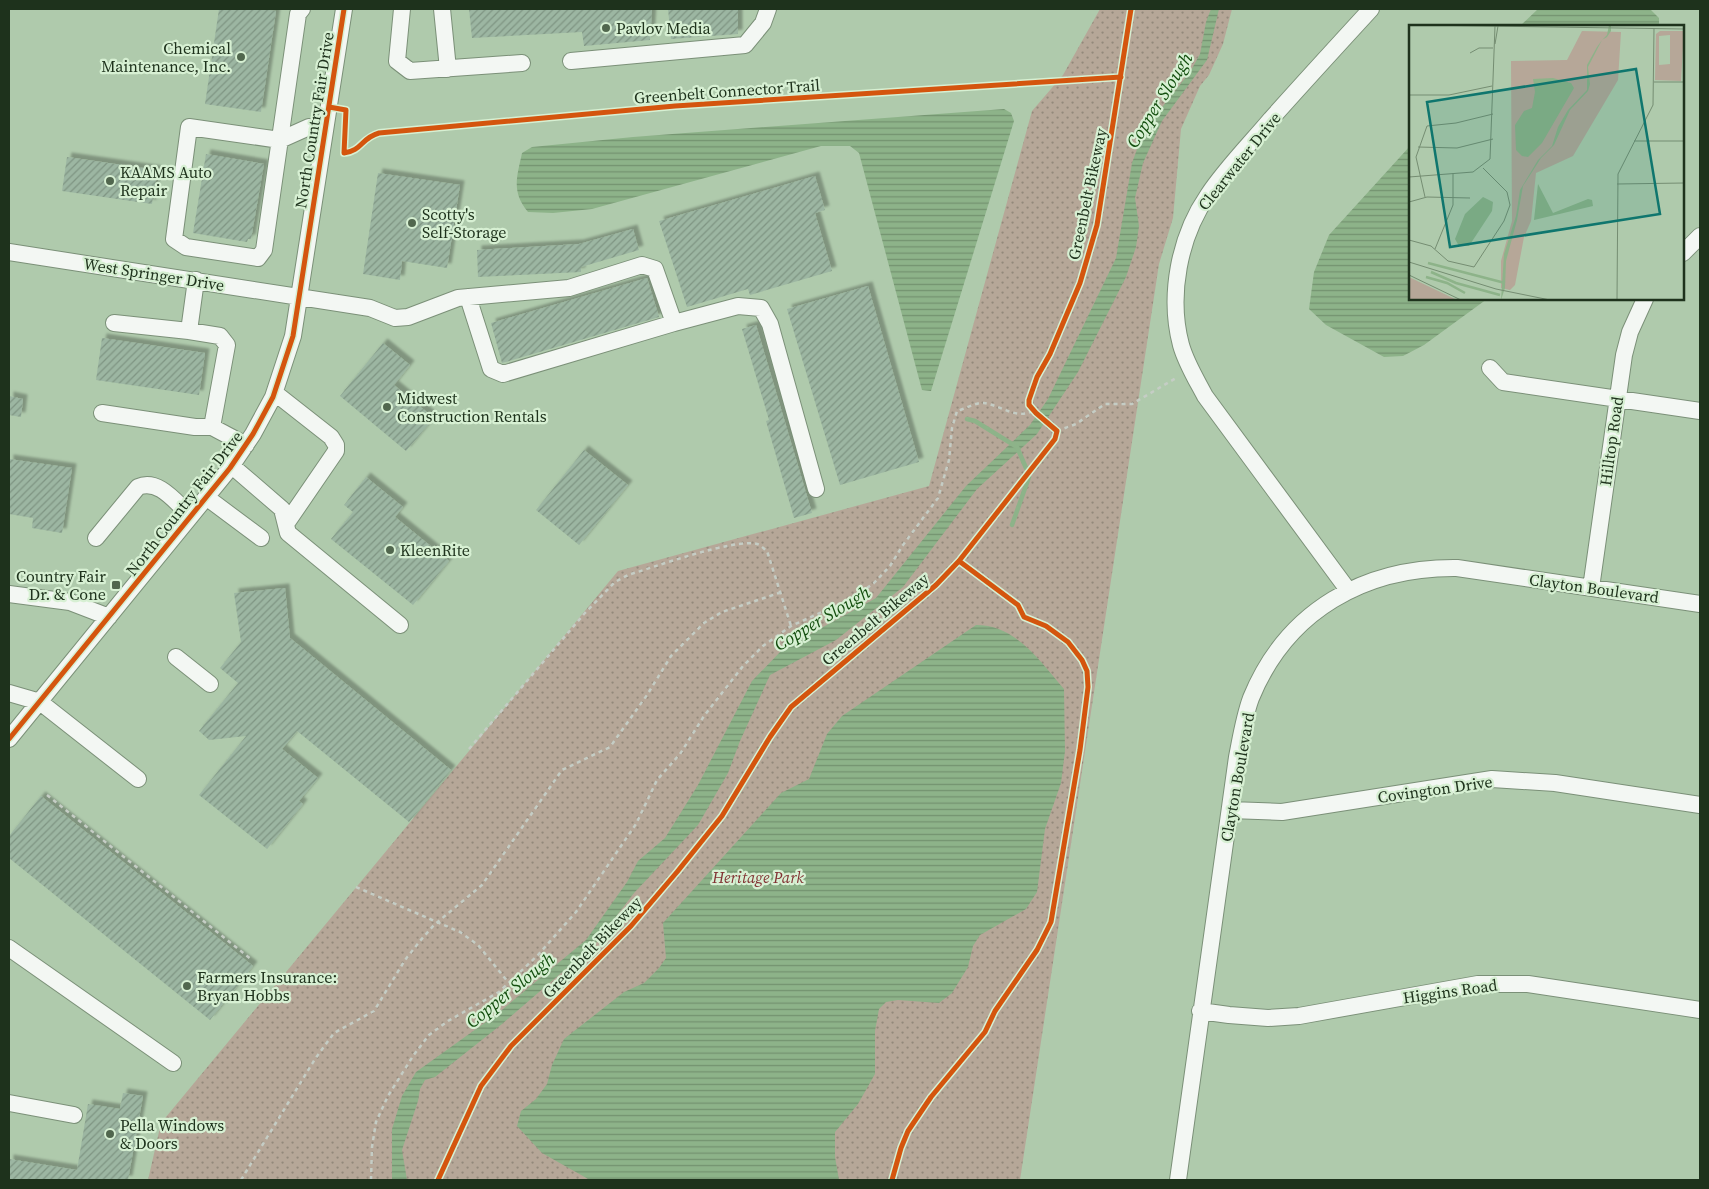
<svg xmlns="http://www.w3.org/2000/svg" width="1709" height="1189" font-family="'Source Serif 4',serif">
	<style>
		.green { fill: url(#green-dots) }
		.water { fill: url(#water-rules) }
		.lines { fill: none; stroke-linecap: round; stroke-linejoin: round }
		.stream { stroke: #8db389; stroke-width: 4.5 }
		.building { fill: url(#building-hatch); filter: url(#shadow) }
		.minor-casing { stroke: #7b9078; stroke-width: 18 }
		.path { stroke: #c5cdc5; stroke-width: 2.5; stroke-dasharray: 4 4; stroke-linecap: butt }
		.minor { stroke: #f3f7f3; stroke-width: 16 }
		.cycleway-casing { stroke: #d7f0d3; stroke-width: 8 }
		.cycleway { stroke: #d4550e; stroke-width: 5 }
		.poi-dot { fill: #51674e; stroke: #d7f0d3; stroke-width: 2 }
		.labels { text-anchor: middle; dominant-baseline: central; stroke-width: 4.5; stroke-linejoin: round; paint-order: stroke }
		.poi-label { font-size: 16px; fill: #1e321c; stroke: #d7f0d3; text-anchor: start }
		.street-label { font-size: 16px; fill: #1e321c; stroke: #d7f0d3 }
		.park-label { font-size: 16px; font-style: italic; fill: #813132; stroke: #d7f0d3 }
		.water-label { font-size: 18px; font-style: italic; fill: #134e0e; stroke: #d7f0d3 }
		.inset-river { fill: none; stroke: #8db389; stroke-width: 2.5 }
		.inset-road { fill: none; stroke: #758d72; stroke-width: 1 }
		.view { fill: #0f766e; fill-opacity: 0.15; stroke: #0f766e; stroke-width: 2.5 }
		.inset-edge { fill: none; stroke: #1e321c; stroke-width: 2.5 }
	</style>
	<defs>
		<pattern id="green-dots" width="8" height="8" patternUnits="userSpaceOnUse" patternTransform="scale(1.25)"><rect width="8" height="8" fill="#b6a798"/><path d="M2 2h.1M6 6h.1" fill="none" stroke="#93897b" stroke-width="1.8" stroke-linecap="round"/></pattern>
		<pattern id="water-rules" width="6" height="5" patternUnits="userSpaceOnUse" patternTransform="scale(1.25)"><rect width="6" height="5" fill="#8db389"/><path d="M0 2.5h6" fill="none" stroke="#73926f"/></pattern>
		<pattern id="building-hatch" width="6" height="6" patternUnits="userSpaceOnUse" patternTransform="scale(1.25)"><rect width="6" height="6" fill="#9cb6a2"/><path d="M-1 1l2-2M0 6l6-6M5 7l2-2" fill="none" stroke="#7f9583"/></pattern>
		<filter id="shadow"><feDropShadow dx="4.5" dy="-4.5" stdDeviation="1" flood-color="#0004"/></filter>
	</defs>
	<rect width="100%" height="100%" fill="#afcaac"/>
	<path class="green" d="M1100 9H1232L1223 44 1209 75 1200 86 1181 129 1173 218 1159 264 1020 1180H148L161 1123 618 571 929 486 1032 111 1063 75Z"/>
	<path class="water" d="M1211 9H1219L1207 60 1162 121 1143 163 1135 198 1139 226 1136 247 1126 277 1078 372 1037 434 977 489 903 587 836 640 770 675 740 741 728 773 698 825 634 893 596 943 502 1024 435 1077 425 1080 420 1089 418 1101 402 1150 407 1180H392V1129L402 1096 416 1072 497 1014 586 940 627 882 638 861 665 838 698 785 752 681 783 649 876 598 966 486 1030 425 1048 399 1116 258 1132 163 1144 130 1190 72 1200 54 1206 22Z
		M1538 9H1650L1659 18V26H1520Z
		M1004 109 1011 113 1014 121 931 391 922 390 859 153 850 146H821L592 209 553 213 528 212C511 191 517 177 522 153L532 147 633 137Z
		M1410 146V299H1487L1424 345 1403 356 1384 357 1326 325 1309 309 1314 272 1329 235Z
		M976 625C1016 625 1040 661 1064 689L1065 751 1061 783 1045 829 1037 892 1026 909 980 935 973 946 968 967 952 993 939 1003 898 1000 886 1002 879 1009 875 1031V1074L858 1104 835 1132V1157L839 1180H590L542 1153 517 1126 521 1111 536 1099 547 1084 552 1065 564 1039 624 992 644 983 659 968 666 958 663 923 781 793 809 779 827 734 842 716Z"/>
	<g class="lines">
		<path class="stream" d="M967 419 975 421 1017 447 1026 468
			M1012 525 1029 477"/>
	</g>
	<path class="building" d="M219 9H261L276 11 261 112 205 104Z
		M469 9H652L650 40 584 46 582 32 472 38Z
		M668 9H738V34L671 39Z
		M206 154 264 164 251 239H248L247 242 193 233Z
		M67 157 157 170 152 204 62 191Z
		M378 173 460 185 447 268 402 261 400 280 363 274Z
		M815 176 825 210 815 213 832 271 750 295 748 289 687 307 659 221Z
		M633 229 639 250 581 267V272L478 277 477 250 579 244Z
		M647 278 659 317 502 363 491 323Z
		M868 286 919 462 840 485 787 309Z
		M756 325 812 513 794 518 766 421 769 420 742 329Z
		M102 338 205 353 199 395 96 380Z
		M383 343 410 365 394 385 434 418 406 451 340 396Z
		M9 396 23 399 21 417 9 415Z
		M584 450 628 485 579 545 536 510Z
		M9 459 72 468 62 533 32 528 33 518 9 514Z
		M366 477 403 507 395 517 449 561 413 605 331 539 353 512 344 505Z
		M285 588 290 638 451 770 409 822 297 731 282 749 318 778 299 801 303 804 267 849 199 795 246 736 209 740 199 731 238 683 220 668 241 642 234 593Z
		M41 796 253 966 210 1020 9 858V836Z
		M123 1093 143 1096 128 1180H9V1159L77 1170 88 1104 120 1109Z"/>
	<g class="lines">
		<g class="minor-casing">
			<path id="minor" d="M302 9 298 14 264 250 258 258 186 247 174 239 189 127 280 140 309 127 325 130
				M402 9 397 61 410 71 522 63
				M442 9 448 69
				M571 61 745 45 763 23 768 9
				M9 252 370 308 395 318 408 317 458 298 569 288 642 265 655 269 674 323 738 306 761 308 770 324 816 489
				M1683 253 1700 236
				M196 280 189 331 220 336 227 345 212 427 246 445
				M468 297 491 369 503 374 674 323
				M114 323 189 331
				M1490 368 1503 382 1700 411
				M275 393 331 437 336 445V451L286 524
				M102 413 195 427H212
				M232 466 282 509 288 533 400 625
				M206 497 261 538
				M96 538 138 487C159 478 176 503 191 516
				M1591 588 1624 355 1630 332 1645 299
				M1348 590 1205 396C1196 379 1186 363 1181 345 1168 296 1179 237 1208 195 1226 168 1250 144 1271 119 1304 82 1337 46 1371 9
				M9 594 70 602 109 617
				M176 657 210 684
				M9 693 40 702 138 779
				M9 739 230 468 253 434 273 397 293 336 344 9
				M1230 810 1282 812 1492 779 1555 783 1700 805
				M9 948 173 1063
				M1200 1011 1229 1015 1268 1018 1299 1016 1478 984H1528L1700 1010
				M9 1103 74 1115
				M1178 1180 1237 757C1241 737 1244 717 1251 698 1287 610 1365 567 1457 568L1700 604"/>
		</g>
		<path class="path" d="M1057 431 1076 424 1105 404H1132L1176 378
			M469 749 584 614 615 582 628 575C654 567 735 538 757 544 761 545 764 549 767 551L791 626
			M47 795 252 960
			M356 887 460 932 478 945 508 982
			M241 1180 315 1059 334 1033 374 1011 405 960 420 941 434 925 482 885 562 770 610 747 647 695 671 656 704 623 722 612 779 593
			M371 1180 372 1147 376 1122 388 1096 413 1056 429 1035 448 1021 499 992 538 955 576 912 636 824 657 780 680 754 704 716 743 666 763 646 791 626 853 598 874 583 890 566 903 545 938 498 949 460 952 428 957 411C964 409 977 402 984 403 1000 405 1018 421 1034 410"/>
		<use href="#minor" class="minor"/>
		<g class="cycleway-casing">
			<path id="cycleway" d="M329 107 346 110 344 153C362 151 361 138 379 133L675 106 1121 77
				M9 739 230 468 253 434 273 397 293 336 344 9
				M438 1180 481 1086 511 1046 631 926 677 872 722 816 770 737 791 707 936 585 959 561 1055 439 1057 431 1036 413 1029 405V400L1037 377 1050 354 1080 283 1097 225 1131 9
				M892 1180 901 1148 908 1131 931 1097 985 1032 995 1011 1037 950 1051 922 1080 750 1088 687 1087 671 1082 660 1068 642 1046 626 1024 617 1018 605 959 561"/>
		</g>
		<use href="#cycleway" class="cycleway"/>
	</g>
	<g class="poi-dot">
		<circle cx="606" cy="28" r="5"/>
		<circle cx="241" cy="57" r="5"/>
		<circle cx="110" cy="181" r="5"/>
		<circle cx="412" cy="223" r="5"/>
		<circle cx="387" cy="407" r="5"/>
		<circle cx="390" cy="550" r="5"/>
		<rect x="111" y="580" width="10" height="10" rx="2.5"/>
		<circle cx="187" cy="986" r="5"/>
		<circle cx="110" cy="1134" r="5"/>
	</g>
	<g class="labels">
		<g class="poi-label">
			<text x="616" y="28">Pavlov Media</text>
			<text x="231" y="48" text-anchor="end">Chemical<tspan x="231" dy="18">Maintenance, Inc.</tspan></text>
			<text x="120" y="172">KAAMS Auto<tspan x="120" dy="18">Repair</tspan></text>
			<text x="422" y="214">Scotty's<tspan x="422" dy="18">Self-Storage</tspan></text>
			<text x="397" y="398">Midwest<tspan x="397" dy="18">Construction Rentals</tspan></text>
			<text x="400" y="550">KleenRite</text>
			<text x="106" y="576" text-anchor="end">Country Fair<tspan x="106" dy="18">Dr. &amp; Cone</tspan></text>
			<text x="197" y="977">Farmers Insurance:<tspan x="197" dy="18">Bryan Hobbs</tspan></text>
			<text x="120" y="1125">Pella Windows<tspan x="120" dy="18">&amp; Doors</tspan></text>
		</g>
		<g class="street-label">
			<text transform="translate(727 91) rotate(-4)">Greenbelt Connector Trail</text>
			<text transform="translate(314 120) rotate(-81)">North Country Fair Drive</text>
			<text transform="translate(1239 161) rotate(-51)">Clearwater Drive</text>
			<text transform="translate(1087 194) rotate(-78)">Greenbelt Bikeway</text>
			<text transform="translate(154 274) rotate(9)">West Springer Drive</text>
			<text transform="translate(1611 441) rotate(-82)">Hilltop Road</text>
			<text transform="translate(184 503) rotate(-52)">North Country Fair Drive</text>
			<text transform="translate(1594 588) rotate(8)">Clayton Boulevard</text>
			<text transform="translate(875 619) rotate(-40)">Greenbelt Bikeway</text>
			<text transform="translate(1237 777) rotate(-80)">Clayton Boulevard</text>
			<text transform="translate(1435 789) rotate(-8)">Covington Drive</text>
			<text transform="translate(592 947) rotate(-46)">Greenbelt Bikeway</text>
			<text transform="translate(1450 991) rotate(-8)">Higgins Road</text>
		</g>
		<g class="park-label">
			<text x="758" y="877">Heritage Park</text>
		</g>
		<g class="water-label">
			<text transform="translate(1159 100) rotate(-58)">Copper Slough</text>
			<text transform="translate(822 618) rotate(-31)">Copper Slough</text>
			<text transform="translate(510 990) rotate(-39)">Copper Slough</text>
		</g>
	</g>
	<g transform="translate(1409 25)">
		<rect width="275" height="275" fill="#afcaac"/>
		<path d="M173 6 212 7 209 55 164 131 127 148 122 196 115 212 106 260 101 265 92 263V236L103 196 102 36 158 35ZM251 6H275L272 56 246 55 247 9ZM261 10V39L250 40V11ZM0 252 48 275H0Z" fill="#b6a798" fill-rule="evenodd"/>
		<path d="M200 0H202V6L198 12 193 15 179 42 181 59 179 66 161 85 145 120 132 133 114 161 108 195 97 236 96 263 92 275 95 229 107 191 111 165 129 135 143 121 149 102 159 85 178 65V40L188 22 193 15 198 10ZM144 53 162 58 165 63 133 118 119 132 113 131 107 125 106 100 115 86 123 83 126 67 124 54ZM129 159 144 188 179 174 183 175 184 181 125 195ZM74 172 84 177 83 186 60 221H50L46 214 56 189Z" fill="#8db389"/>
		<path class="inset-river" d="M19 238 96 258M22 247 47 258 91 270M17 252 38 258 56 268"/>
		<path class="inset-road" d="M12 0 275 4M86 19 89 1M61 28 70 23H84M245 57H275M0 70H40L83 61M225 116H275M9 122 48 123 84 114M0 152 64 147 81 134 86 1M208 159 275 158M16 172 7 132 18 101 47 98 84 89M0 177 18 172 61 173M0 215 22 221 39 236 65 242 95 196 101 180 98 167 74 143M26 224 44 180V148M0 237 87 264 141 275M0 250 52 275M208 275 209 149 244 80 245 3"/>
		<path class="view" d="M227 44 251 189 41 222 18 77Z"/>
		<rect width="275" height="275" class="inset-edge"/>
	</g>
	<rect width="1709" height="1189" fill="none" stroke="#1e321c" stroke-width="20"/>
</svg>
